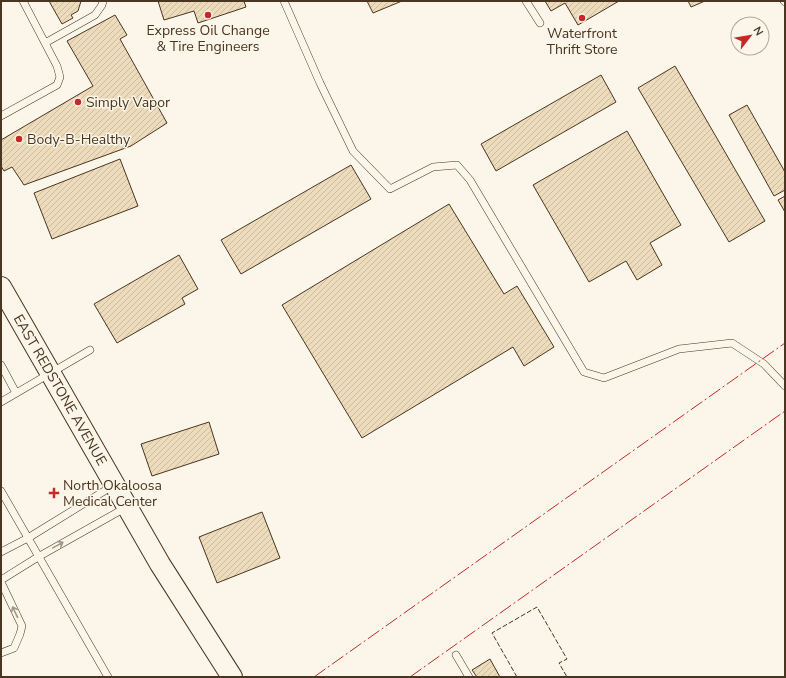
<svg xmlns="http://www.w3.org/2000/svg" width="786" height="678" font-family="'Nunito Sans',sans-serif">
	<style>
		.building { fill: url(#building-hatch); stroke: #4a3520 }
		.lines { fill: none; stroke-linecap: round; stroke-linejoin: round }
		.lane-casing { stroke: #4a3520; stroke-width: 8 }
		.secondary-casing { stroke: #4a3520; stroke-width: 22 }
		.lane { stroke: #fbf6e9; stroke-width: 7 }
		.secondary { stroke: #fbf6e9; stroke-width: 20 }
		.fence { stroke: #4a3520; stroke-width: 1; stroke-dasharray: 5 2; stroke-linecap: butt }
		.power { stroke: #c62828; stroke-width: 1; stroke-dasharray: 14 3 2 3; stroke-linecap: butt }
		.oneway { stroke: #a29684 }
		.poi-dot { fill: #c62828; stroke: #fbf6e9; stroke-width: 1.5 }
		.labels { text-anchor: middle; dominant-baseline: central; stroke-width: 3; stroke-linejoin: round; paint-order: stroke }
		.poi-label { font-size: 14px; fill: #4a3520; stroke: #fbf6e9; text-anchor: start }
		.street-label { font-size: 14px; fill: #4a3520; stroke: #fbf6e9 }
	</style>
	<defs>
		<pattern id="building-hatch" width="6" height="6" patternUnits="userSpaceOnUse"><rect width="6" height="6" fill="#ecdcbc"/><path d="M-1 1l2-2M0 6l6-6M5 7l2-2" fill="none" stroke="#ccbda1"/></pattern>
	</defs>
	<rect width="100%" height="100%" fill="#fbf6e9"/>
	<path class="building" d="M49 1H81L78 11 71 15 73 18 62 24Z
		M158 1H244L246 7 198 23 194 11 164 20Z
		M367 1H402L373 13Z
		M545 1H619L578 25 565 3 551 11Z
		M688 1H705L691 7Z
		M115 15 127 35 120 39 167 123 131 146 24 185 12 167 4 171 1 166V140L93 86 67 41Z
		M675 66 765 221 729 242 638 88Z
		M601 75 616 102 496 171 481 144Z
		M747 105 785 172V190L774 196 729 115Z
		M627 131 681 225 650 243 662 265 637 280 626 261 589 282 533 185Z
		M120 159 138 206 52 239 34 193Z
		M351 165 371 199 241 274 221 240Z
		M785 196V212L778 200Z
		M449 204 504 294 517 286 554 347 524 366 513 347 362 438 282 305Z
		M179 255 198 289 182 298 185 304 117 343 94 304Z
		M209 422 219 454 152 476 141 444Z
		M262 512 280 558 217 583 199 537Z
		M490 659 500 677H477L472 670Z"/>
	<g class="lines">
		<g class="lane-casing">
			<path id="lane" d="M284 1 320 83 353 151 390 189 433 167 457 165 470 180 584 372 604 378 679 349 732 343 764 364 785 386
				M526 1 540 23
				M784 1 785 2
				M45 43 95 15 102 5 103 1
				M1 116 57 85 60 77 57 66 23 1
				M1 365 16 393
				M1 402 90 350
				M1 491 108 677
				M1 552 28 538 114 485
				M1 580 38 557 125 508
				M1 582 22 626 20 634 14 648 1 653
				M456 655 469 677"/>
		</g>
		<g class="secondary-casing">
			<path id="secondary" d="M1 287 160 564 232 677"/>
		</g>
		<use href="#lane" class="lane"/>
		<use href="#secondary" class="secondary"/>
		<path class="fence" d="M517 677 492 633 537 607 567 659 559 663 567 677"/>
		<path class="power" d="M314 677 785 343
			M410 677 785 411"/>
	</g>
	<defs><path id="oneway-shaft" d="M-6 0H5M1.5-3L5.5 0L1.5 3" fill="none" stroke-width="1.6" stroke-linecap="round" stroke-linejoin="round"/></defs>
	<g class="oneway">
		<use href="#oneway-shaft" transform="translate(58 545) rotate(-29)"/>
		<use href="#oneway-shaft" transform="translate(15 612) rotate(-115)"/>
	</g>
	<g class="poi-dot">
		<circle cx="208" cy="15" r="4"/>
		<circle cx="582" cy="18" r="4"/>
		<circle cx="78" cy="102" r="4"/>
		<circle cx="19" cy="139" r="4"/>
		<path d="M52 487h4v4h4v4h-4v4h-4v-4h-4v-4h4z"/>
	</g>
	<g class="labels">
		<g class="poi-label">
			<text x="208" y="30" text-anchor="middle">Express Oil Change<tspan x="208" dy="16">&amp; Tire Engineers</tspan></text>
			<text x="582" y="33" text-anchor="middle">Waterfront<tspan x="582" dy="16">Thrift Store</tspan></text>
			<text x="86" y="102">Simply Vapor</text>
			<text x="27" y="139">Body-B-Healthy</text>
			<text x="63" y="485">North Okaloosa<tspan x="63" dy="16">Medical Center</tspan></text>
		</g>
		<g class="street-label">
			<text transform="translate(60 390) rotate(60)">EAST REDSTONE AVENUE</text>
		</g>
	</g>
	<rect width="786" height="678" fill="none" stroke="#4a3520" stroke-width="4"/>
	<g transform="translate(750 36) rotate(59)"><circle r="19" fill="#fbf6e9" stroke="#b4a999"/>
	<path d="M0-3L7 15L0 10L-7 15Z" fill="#c62828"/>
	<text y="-6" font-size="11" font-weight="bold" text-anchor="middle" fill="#4a3520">N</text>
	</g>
</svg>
